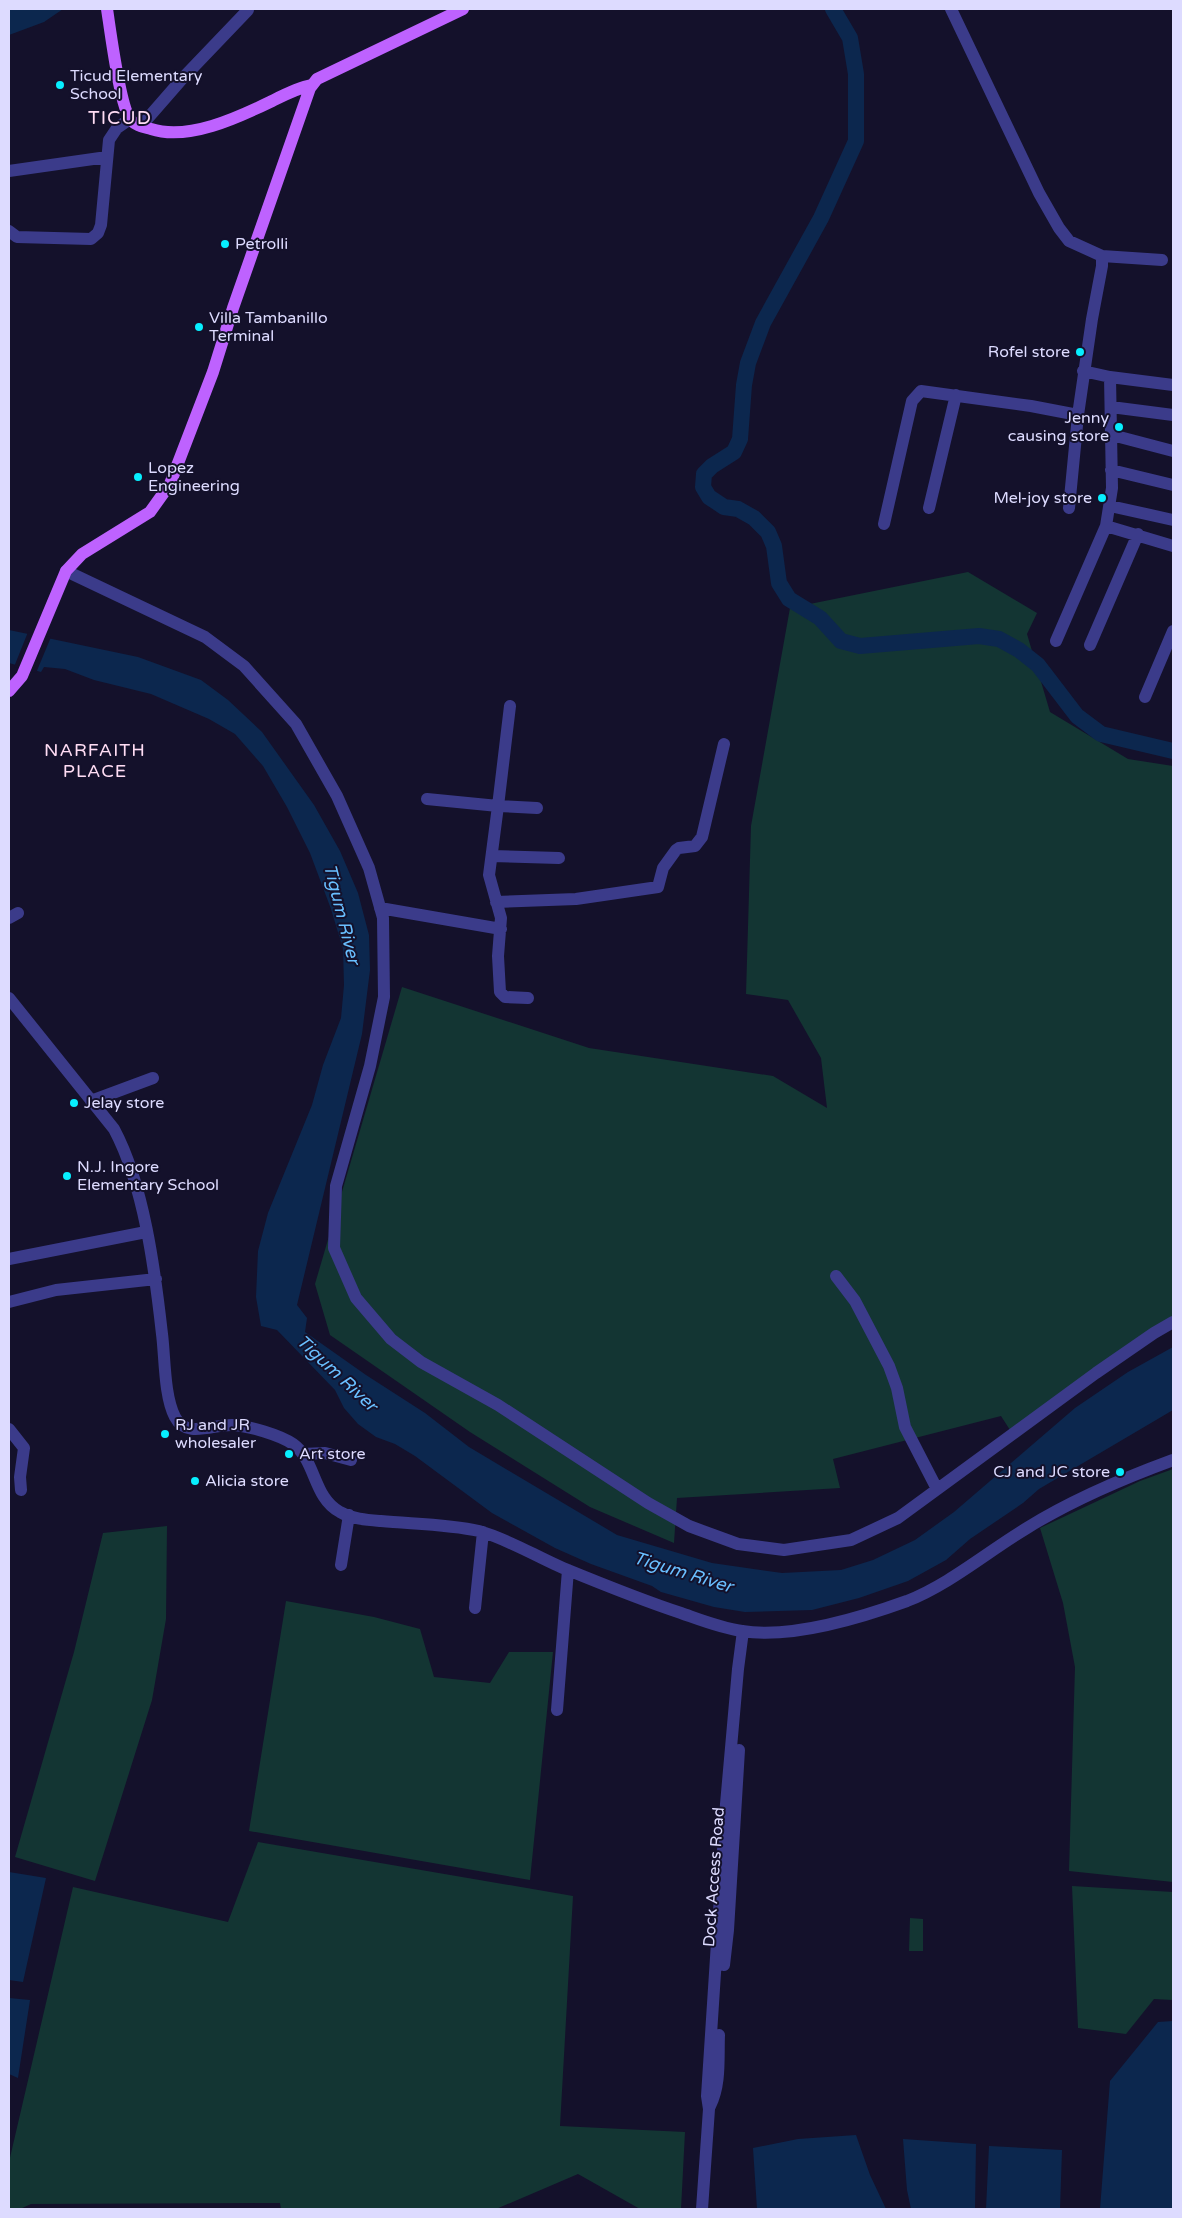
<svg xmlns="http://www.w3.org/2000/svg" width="1182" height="2218" font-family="'Varela Round',sans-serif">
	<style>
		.green { fill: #133533 }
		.water { fill: #0c274e }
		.pier { fill: #14112b }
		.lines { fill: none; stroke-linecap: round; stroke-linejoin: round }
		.river { stroke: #0c274e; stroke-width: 16 }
		.minor { stroke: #3b3b8a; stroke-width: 12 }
		.major { stroke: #be62ff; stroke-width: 12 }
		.poi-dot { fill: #07efff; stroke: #14112b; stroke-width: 2 }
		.labels { text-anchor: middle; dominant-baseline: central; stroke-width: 4; stroke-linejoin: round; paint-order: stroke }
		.poi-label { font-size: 16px; fill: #dddbff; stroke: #14112b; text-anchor: start }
		.street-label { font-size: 16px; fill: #dddbff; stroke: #14112b }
		.neighbourhood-label { font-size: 18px; letter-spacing: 1px; fill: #ffddf4; stroke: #14112b }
		.water-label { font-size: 18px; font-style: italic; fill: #69bfff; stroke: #14112b }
		.quarter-label { font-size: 19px; letter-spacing: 1px; fill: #ffddf4; stroke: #14112b }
	</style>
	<rect width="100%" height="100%" fill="#14112b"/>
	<path class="green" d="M968 572 1037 613 1027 634 1050 712 1128 759 1173 766V1318L1010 1430 1001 1416 833 1459 840 1488 677 1498 674 1543 590 1507 470 1432 330 1335 315 1284 402 987 589 1048 773 1076 827 1108 821 1058 788 1000 746 994 751 826 790 608Z
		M1173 1469V1882L1069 1871 1075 1667 1063 1603 1040 1528 1140 1481Z
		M167 1526 166 1619 152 1700 95 1881 15 1857 74 1652 103 1533Z
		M286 1601 374 1617 420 1629 434 1677 490 1683 509 1652H553L530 1880 249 1831Z
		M258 1842 573 1896 560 2126 685 2132 681 2209H640L578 2174 496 2209H281L280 2203 31 2204 20 2209H9V2162L73 1887 228 1922Z
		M1072 1886 1173 1892V2000L1154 1999 1126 2034 1078 2028Z
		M910 1918 923 1919V1951H909Z"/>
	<path class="water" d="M9 9H63L44 22 9 35Z
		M9 630 138 657 201 680 228 700 262 732 314 805 340 851 358 893 369 935 370 970 362 1034 297 1305 307 1318 305 1332 366 1375 425 1413 469 1447 617 1535 712 1563 782 1573 841 1570 873 1560 915 1540 954 1512 1075 1408 1128 1372 1173 1347V1410L1039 1489 1023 1503 970 1539 946 1560 908 1581 859 1598 812 1610 745 1612 714 1607 661 1592 652 1586 591 1564 555 1548 492 1513 415 1456 395 1444 376 1437 358 1424 344 1408 335 1390 277 1330 261 1326 256 1297 258 1251 268 1213 312 1105 323 1065 341 1018 344 985 343 949 331 909 310 853 287 807 263 766 235 734 209 719 151 694 94 680 65 669 44 667 41 672 9 663Z
		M9 1872 46 1878 23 1982 9 1980Z
		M9 1998 30 2000 18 2078 9 2074Z
		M1173 2021V2209H1100L1110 2081 1158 2022Z
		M856 2135 870 2175 886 2209H757L753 2148 798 2139Z
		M903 2139 976 2144 975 2209H911L907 2190Z
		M989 2146 1062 2150 1060 2209H986Z"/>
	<path class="pier" d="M28 632 51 637 36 673 14 667Z"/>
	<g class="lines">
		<path class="river" d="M833 9 850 38 856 74V141L821 218 763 323 748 363 744 385 740 439 734 452 712 466 704 474 703 487 709 497 724 507 738 509 754 518 768 532 774 546 779 583 789 599 820 618 841 641 860 646 979 636 999 639 1019 650 1038 665 1077 716 1101 734 1173 751"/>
		<path class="minor" d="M141 126 182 79 248 10
			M9 171 107 157
			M9 231 17 237 91 239 98 233 101 225 109 140 117 128 130 119
			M1102 256 1162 260
			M1083 371 1110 377 1173 385
			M1111 407 1173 415
			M1112 435 1173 451
			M1111 470 1173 485
			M1110 506 1173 520
			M929 508 956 395
			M1069 508 1078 415
			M884 524 912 401 921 391 1031 406 1078 415 1092 319 1102 266V256L1069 241 1059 228 1039 193 951 9
			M1106 526 1173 546
			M66 571 205 637 244 666 296 724 337 796 369 868 383 918 384 997 370 1066 336 1186 334 1248 356 1298 391 1339 421 1362 498 1405 648 1503 689 1526 738 1544 784 1550 851 1540 898 1518 1096 1373 1154 1333 1173 1322
			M1056 641 1106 526 1112 488 1110 377
			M1090 645 1138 534
			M1145 697 1173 631
			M510 706 498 806 537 808
			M427 799 498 806 489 875 501 918 498 956 500 992 505 997 528 998
			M492 856 559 858
			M496 902 576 899 658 887 663 868 676 850 679 848 695 846 702 837 724 744
			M380 908 501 929
			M9 918 18 913
			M9 998 114 1129C144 1185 155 1271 162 1334 165 1357 164 1396 175 1417 186 1439 214 1424 233 1425 249 1426 280 1435 293 1444 316 1460 313 1498 340 1512 352 1519 368 1520 381 1521 413 1524 448 1524 479 1531 508 1539 535 1556 563 1568 602 1584 641 1600 681 1613 701 1620 721 1628 742 1631 791 1639 860 1618 907 1601 950 1584 987 1552 1027 1528 1072 1500 1124 1478 1173 1460
			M91 1101 153 1078
			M9 1259 146 1232
			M836 1276 855 1301 889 1366 897 1388 905 1427 937 1489
			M9 1302 56 1290 156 1279
			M9 1429 24 1448 20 1477 21 1490
			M303 1454 325 1453 351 1460
			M341 1565 349 1515
			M475 1608 483 1532
			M557 1710 568 1570
			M724 1965 728 1930 739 1750
			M710 2106C721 2084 718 2058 719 2035
			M702 2209 709 2109 707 2096 726 1804 738 1669 743 1631"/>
		<path class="major" d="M107 9C110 28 120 108 131 120 136 126 144 127 151 129 188 141 237 118 270 102 284 95 297 88 312 85
			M9 691 22 676 66 571 82 554 150 512 170 484 213 372 233 308 310 88 317 79 463 9"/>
	</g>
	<g class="poi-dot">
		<circle cx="60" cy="85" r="5"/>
		<circle cx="225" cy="244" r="5"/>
		<circle cx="199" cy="327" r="5"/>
		<circle cx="1080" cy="352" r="5"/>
		<circle cx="1119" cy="427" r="5"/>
		<circle cx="138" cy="477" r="5"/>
		<circle cx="1102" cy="498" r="5"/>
		<circle cx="74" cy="1103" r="5"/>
		<circle cx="67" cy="1176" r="5"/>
		<circle cx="165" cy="1434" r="5"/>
		<circle cx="289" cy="1454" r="5"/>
		<circle cx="1120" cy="1472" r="5"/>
		<circle cx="195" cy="1481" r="5"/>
	</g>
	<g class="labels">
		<g class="poi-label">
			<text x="70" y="76">Ticud Elementary<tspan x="70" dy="18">School</tspan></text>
			<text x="235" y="244">Petrolli</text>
			<text x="209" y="318">Villa Tambanillo<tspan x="209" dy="18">Terminal</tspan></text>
			<text x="1070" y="352" text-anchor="end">Rofel store</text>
			<text x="1109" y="418" text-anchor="end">Jenny<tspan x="1109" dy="18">causing store</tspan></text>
			<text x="148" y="468">Lopez<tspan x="148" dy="18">Engineering</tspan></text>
			<text x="1092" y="498" text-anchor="end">Mel-joy store</text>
			<text x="84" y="1103">Jelay store</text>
			<text x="77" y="1167">N.J. Ingore<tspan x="77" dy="18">Elementary School</tspan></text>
			<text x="175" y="1425">RJ and JR<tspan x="175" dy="18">wholesaler</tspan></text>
			<text x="299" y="1454">Art store</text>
			<text x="1110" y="1472" text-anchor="end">CJ and JC store</text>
			<text x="205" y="1481">Alicia store</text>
		</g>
		<g class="street-label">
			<text transform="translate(714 1877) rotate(-86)">Dock Access Road</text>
		</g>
		<g class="neighbourhood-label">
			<text x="95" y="750">NARFAITH<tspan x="95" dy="21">PLACE</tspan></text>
		</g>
		<g class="water-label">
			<text transform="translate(342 914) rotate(76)">Tigum River</text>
			<text transform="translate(337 1373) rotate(43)">Tigum River</text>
			<text transform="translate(683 1572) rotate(17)">Tigum River</text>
		</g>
		<g class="quarter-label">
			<text x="120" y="118">TICUD</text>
		</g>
	</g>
	<rect width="1182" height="2218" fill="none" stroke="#dddbff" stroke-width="20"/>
</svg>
